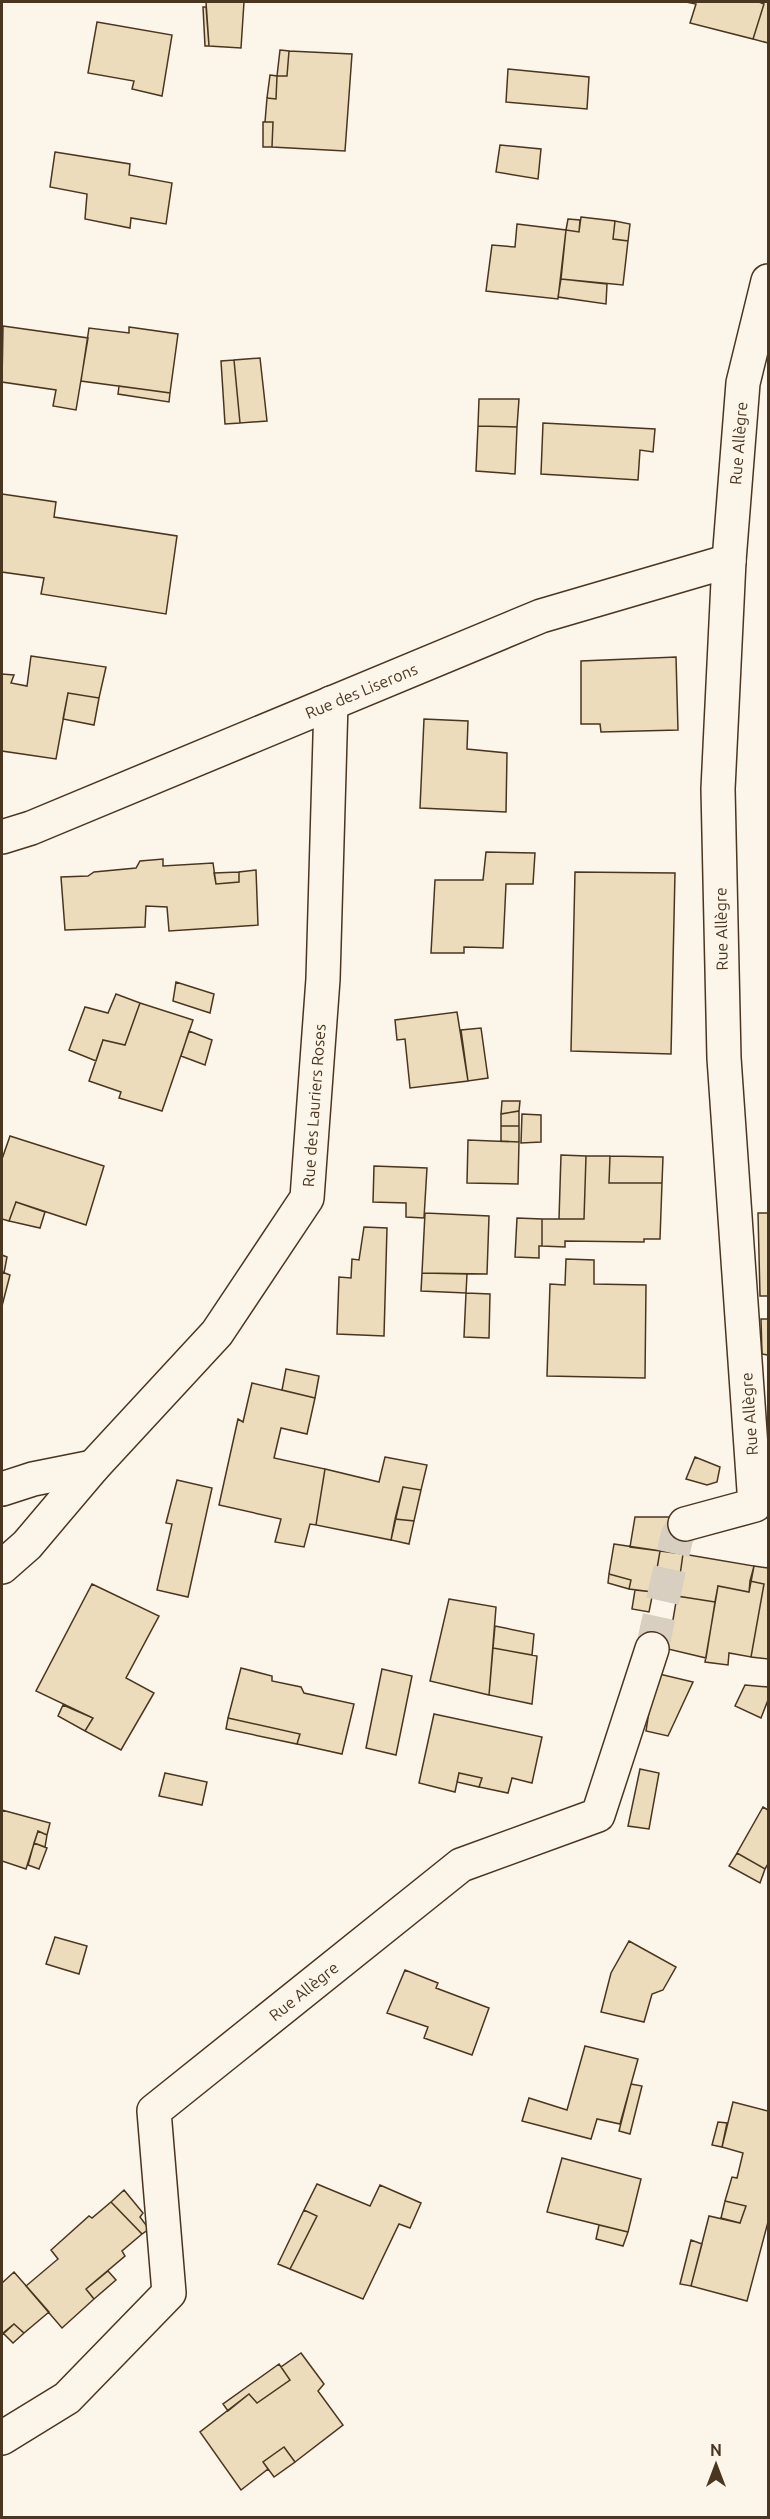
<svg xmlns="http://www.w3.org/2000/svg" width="770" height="2519" font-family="Ubuntu,sans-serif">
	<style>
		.building { fill: #ecdcbc; stroke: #4a3520; stroke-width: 1.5 }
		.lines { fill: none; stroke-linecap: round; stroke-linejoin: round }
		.street-tunnel { stroke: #d8cfc1; stroke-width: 33; stroke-dasharray: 33 16; stroke-linecap: butt }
		.street-casing { stroke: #4a3520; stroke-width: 36 }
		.street { stroke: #fbf6e9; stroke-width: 33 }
		.labels { text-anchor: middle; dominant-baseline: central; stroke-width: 4.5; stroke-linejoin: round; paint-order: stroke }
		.street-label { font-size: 16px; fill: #4a3520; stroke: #fbf6e9 }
	</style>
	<rect width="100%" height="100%" fill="#fbf6e9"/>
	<path class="building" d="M206 2H244L241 48 209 46Z
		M686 2H759L764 4 753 39 690 23 696 4Z
		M759 2H768V43L753 39 764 4Z
		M203 7H206L209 46H205Z
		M97 22 172 35 162 96 132 89 134 81 88 73Z
		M280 50 289 51 287 76H277Z
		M289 51 352 54 345 151 272 147 273 122H265L267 98 276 99 277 76H287Z
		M508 69 589 77 587 109 506 102Z
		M270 75 277 76 276 99 267 98Z
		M263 122H273L272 147H263Z
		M500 145 541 149 538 179 496 172Z
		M55 152 130 164 129 175 172 183 166 224 131 218 130 228 85 219 87 194 50 187Z
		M581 217 615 221 613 239 628 241 623 285 561 279 566 230 579 232Z
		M568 219 580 220 579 232 566 230Z
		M615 221 630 224 628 241 613 239Z
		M517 224 566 230 558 299 486 291 492 245 515 247Z
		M561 279 607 284 606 304 558 297Z
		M3 326 88 338 76 410 53 406 56 390 2 382Z
		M129 327 178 334 170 393 81 381 89 328 129 333Z
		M260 358 267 421 240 423 234 360Z
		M234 360 240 423 225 424 221 361Z
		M119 386 170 393 169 402 118 394Z
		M479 399H519L517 427 478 426Z
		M543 423 655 429 653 452 640 450 638 480 541 474Z
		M478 426 517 427 515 474 476 471Z
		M2 494 56 502 54 517 177 536 166 614 41 594 44 578 2 572Z
		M31 656 106 667 99 698 68 693 56 759 2 751V674L14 675 11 683 27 686Z
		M676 657 678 730 601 732 600 724H581V661Z
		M68 693 99 698 94 725 63 719Z
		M424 719 468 721 467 749 507 753 506 812 420 808Z
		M486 852 535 853 533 884H506L503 948 464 947V953H431L435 880H483Z
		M163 859V866L213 863 216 884 239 882V872L256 870 258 925 169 931 167 907 146 906 145 927 65 930 61 877 88 876 94 872 136 868 140 861Z
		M239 872V882L216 884 214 873Z
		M575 872 675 873 671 1054 571 1051Z
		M176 982 214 994 210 1013 173 1001Z
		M116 994 140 1003 125 1045 103 1040 96 1061 69 1050 85 1007 108 1013Z
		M140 1003 193 1020 162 1111 119 1098 121 1092 89 1081 103 1040 125 1045Z
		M457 1012 468 1081 410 1088 405 1039 397 1040 395 1020Z
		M481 1028 488 1078 468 1081 461 1030Z
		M189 1031 212 1040 205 1065 181 1056Z
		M502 1101H520L519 1111 501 1114Z
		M519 1111V1126H501V1114Z
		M522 1114 541 1115V1142L521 1143Z
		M501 1126H519V1142L501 1141Z
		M10 1136 104 1166 86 1225 16 1202 9 1221 2 1219V1159Z
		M468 1140 519 1142 518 1184 467 1183Z
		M561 1155 586 1156 584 1219H559Z
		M586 1156H610L609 1183H662L660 1239H644V1242L565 1241V1247L542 1246V1219H584Z
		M610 1156 663 1157 662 1183H609Z
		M374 1166 427 1168 424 1218 406 1217V1203L373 1202Z
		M16 1202 45 1212 40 1228 9 1221Z
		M425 1213 489 1216 487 1274 422 1273Z
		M758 1213H768V1296H760Z
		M517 1218 542 1219V1246H539V1258L515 1257Z
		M364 1227 387 1228 384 1336 337 1334 339 1277 351 1278 352 1259 359 1260Z
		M2 1255 7 1257 4 1273 2 1272Z
		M566 1259 594 1260V1284L646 1285 645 1378 547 1376 550 1284 565 1285Z
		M2 1272 10 1275 2 1306Z
		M422 1273 467 1274 466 1293 421 1291Z
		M466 1293 490 1294 489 1338 464 1337Z
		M761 1319H768V1355L762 1354Z
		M286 1369 319 1376 315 1398 282 1390Z
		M252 1383 315 1398 307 1434 281 1428 274 1458 325 1469 316 1525 310 1524 304 1547 275 1542 281 1519 219 1505 238 1419 243 1422Z
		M385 1457 427 1465 421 1490 403 1487 391 1540 316 1525 325 1469 379 1482Z
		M695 1457 720 1467 717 1482 707 1485 686 1479Z
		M177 1480 212 1488 188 1597 157 1590 172 1524 166 1523Z
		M403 1487 421 1490 414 1521 395 1519Z
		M635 1517H671L660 1551 630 1547Z
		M395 1519 414 1521 409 1544 391 1540Z
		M614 1544 660 1551 653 1592 629 1589 631 1580 609 1574Z
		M660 1551 683 1554 677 1596 653 1592Z
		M683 1554 754 1566 749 1592 718 1586 715 1602 677 1596Z
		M754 1566 768 1568V1659L751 1657 764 1584 750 1581Z
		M609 1574 631 1580 629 1589 608 1583Z
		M750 1581 764 1584 751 1657 729 1653 728 1665 705 1662 718 1586 749 1592Z
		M92 1584 159 1616 126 1678 154 1693 121 1750 85 1731 93 1718 36 1691Z
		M635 1590 653 1592 649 1612 632 1609Z
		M677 1596 715 1602 706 1658 668 1649Z
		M449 1599 496 1607 489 1695 430 1681Z
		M495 1626 534 1634 532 1655 493 1648Z
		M493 1648 537 1656 532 1704 489 1695Z
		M241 1668 272 1676V1681L301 1687 304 1693 354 1704 342 1754 297 1744 300 1734 228 1718Z
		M382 1669 412 1676 396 1755 366 1748Z
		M655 1673 693 1682 668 1736 646 1731Z
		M745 1685 768 1687V1700L761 1718 735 1706Z
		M63 1705 93 1718 85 1731 58 1716Z
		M434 1714 542 1737 532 1783 512 1778 508 1793 479 1787 482 1778 459 1773 455 1792 419 1783Z
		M228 1718 300 1734 297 1744 226 1729Z
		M640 1769 659 1773 649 1829 628 1826Z
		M165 1773 207 1782 202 1805 159 1796Z
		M459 1773 482 1778 479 1787 457 1782Z
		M763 1807 768 1810V1864L765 1869 737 1853Z
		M2 1810 50 1823 47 1835 38 1831 26 1869 2 1861Z
		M38 1831 47 1835 45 1847 34 1843Z
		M34 1843 47 1848 39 1869 28 1865Z
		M737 1853 765 1869 760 1883 729 1866Z
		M55 1937 87 1946 79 1974 46 1964Z
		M629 1941 676 1967 663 1990 652 1994 644 2022 601 2012 611 1973Z
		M405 1970 438 1983 436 1988 489 2008 472 2055 424 2038 428 2027 387 2013Z
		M585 2046 638 2059 620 2124 597 2119 591 2139 522 2121 529 2098 567 2110Z
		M631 2084 642 2086 630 2134 619 2131Z
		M733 2102 768 2111V2222L747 2301 691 2286 709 2216 740 2223 746 2206 725 2201 732 2177 737 2178 743 2153 722 2147Z
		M718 2122 727 2123 722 2147 712 2145Z
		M562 2158 641 2179 628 2232 547 2212Z
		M317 2184 370 2206 380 2185 421 2203 410 2228 399 2224 363 2299 290 2269 317 2216 304 2210Z
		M124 2190 143 2213 140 2217 149 2229 142 2234 111 2202Z
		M725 2201 746 2206 740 2223 721 2218Z
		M111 2202 142 2234 122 2251 125 2256 86 2289 94 2299 62 2328 26 2286 58 2259 51 2250 89 2216 92 2218Z
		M304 2210 317 2216 290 2269 278 2264Z
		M599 2225 628 2232 623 2246 596 2239Z
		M691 2240 702 2244 691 2286 680 2284Z
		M108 2271 116 2280 94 2299 86 2289Z
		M14 2272 49 2312 24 2333 14 2324 2 2335V2283Z
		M14 2324 24 2333 13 2343 3 2333Z
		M301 2353 324 2384 318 2391 343 2425 295 2462 284 2447 263 2462 268 2469 241 2490 200 2432 249 2394 257 2403 290 2380 281 2367Z
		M279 2364 290 2380 257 2403 249 2394 228 2411 223 2404Z
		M284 2447 295 2462 274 2477 263 2462Z"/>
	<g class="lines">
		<path class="street-tunnel" d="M652 1649 677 1536 685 1524"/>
		<g class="street-casing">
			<g id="street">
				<path id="s1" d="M2 837 31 828 541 616 729 561"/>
				<path d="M2 1489 33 1479 93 1467"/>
				<path id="s2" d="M685 1524 755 1505 724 1058 718 789 729 561 743 383 768 281"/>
				<path id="s3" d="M2 1567 27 1545 93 1467 217 1333 307 1198 323 979 331 703"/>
				<path id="s4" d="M2 2438 67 2398 169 2293 154 2111 461 1865 598 1815 652 1649"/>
			</g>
		</g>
		<use href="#street" class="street"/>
	</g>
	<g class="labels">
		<g class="street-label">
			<text stroke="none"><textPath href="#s2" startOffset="1136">Rue Allègre</textPath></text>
			<text stroke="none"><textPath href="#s1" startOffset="388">Rue des Liserons</textPath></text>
			<text transform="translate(721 929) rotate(-91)">Rue Allègre</text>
			<text stroke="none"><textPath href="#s3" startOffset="573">Rue des Lauriers Roses</textPath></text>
			<text transform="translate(749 1414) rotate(-94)">Rue Allègre</text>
			<text stroke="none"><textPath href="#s4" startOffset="597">Rue Allègre</textPath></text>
		</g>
	</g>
	<rect width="770" height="2519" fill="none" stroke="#4a3520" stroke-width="6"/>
	<g transform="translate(716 2465)" stroke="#fbf6e9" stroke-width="4.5" paint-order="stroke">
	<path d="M0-4.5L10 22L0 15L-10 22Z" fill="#4a3520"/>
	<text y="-9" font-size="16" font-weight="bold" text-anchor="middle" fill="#4a3520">N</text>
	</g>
</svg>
